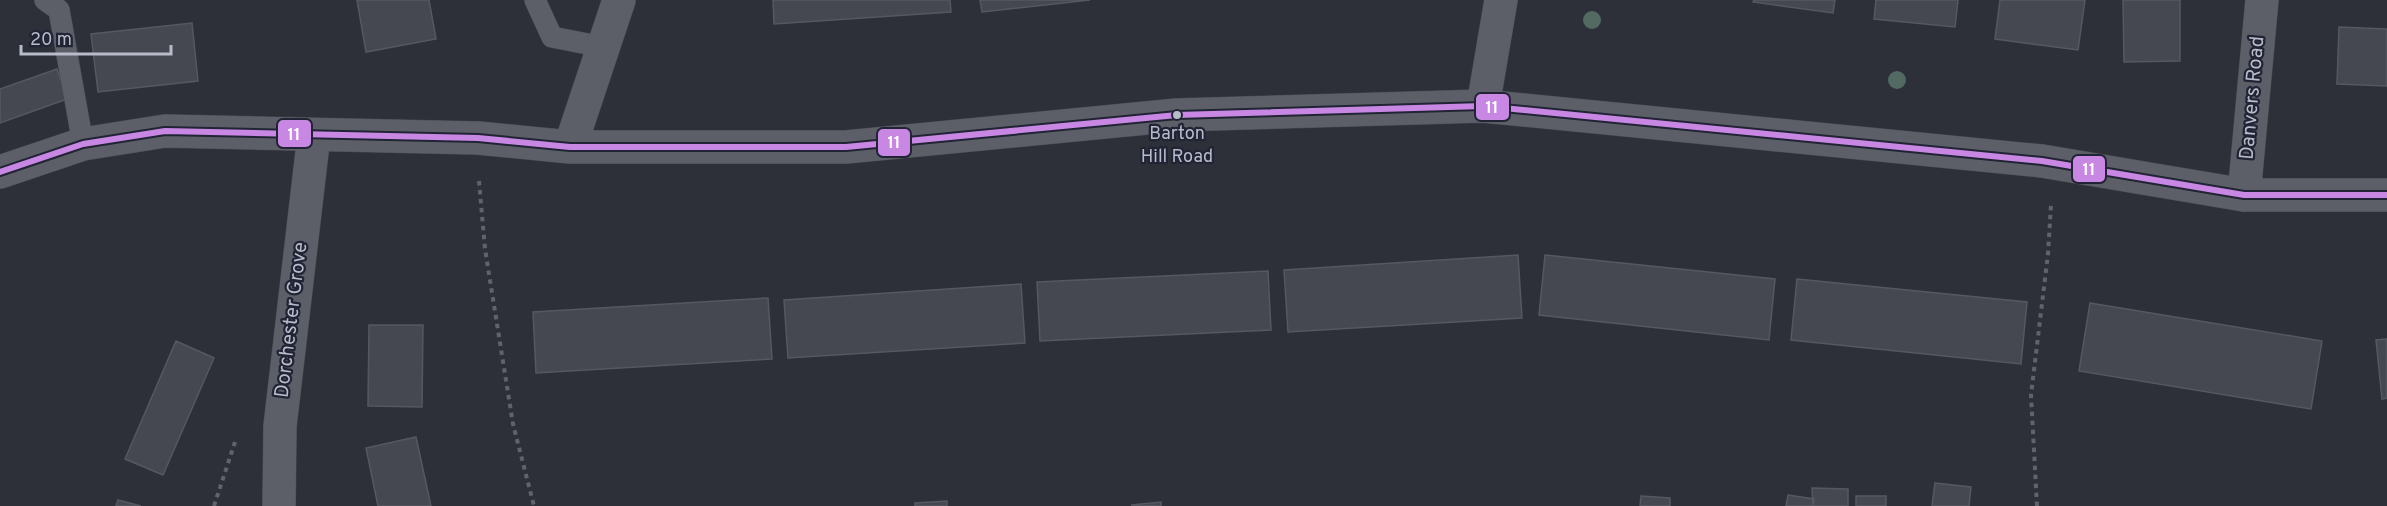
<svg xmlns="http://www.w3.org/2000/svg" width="2387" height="506" font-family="Overpass,sans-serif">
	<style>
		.building { fill: #464851; stroke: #555861; stroke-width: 1.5 }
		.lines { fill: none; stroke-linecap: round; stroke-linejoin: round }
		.service-casing { stroke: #494b52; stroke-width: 22 }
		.minor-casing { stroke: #494b52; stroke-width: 34 }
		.tertiary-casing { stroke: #494b52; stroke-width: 34 }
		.path { stroke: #60636b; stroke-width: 4; stroke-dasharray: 4.5 4.5; stroke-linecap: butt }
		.service { stroke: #5d5f68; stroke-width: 21 }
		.minor { stroke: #5d5f68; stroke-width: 33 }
		.tertiary { stroke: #5d5f68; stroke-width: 33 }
		.bus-1-casing { stroke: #202434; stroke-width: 10 }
		.bus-1 { stroke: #c787e3; stroke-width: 6 }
		.tree { fill: #526a61 }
		.bus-dot { fill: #b8bbca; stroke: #202434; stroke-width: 2 }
		.labels { text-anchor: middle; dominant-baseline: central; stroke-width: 4.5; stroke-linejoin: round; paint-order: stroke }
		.bus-label { font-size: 18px; fill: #b8bbca; stroke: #202434 }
		.street-label { font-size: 20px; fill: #b8bbca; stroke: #202434 }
		.line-badge { stroke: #202434; stroke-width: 2 }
		.badge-label { font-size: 16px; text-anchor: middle; font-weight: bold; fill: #fff }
	</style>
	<rect width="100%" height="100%" fill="#2d3039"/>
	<path class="building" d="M357 0H429L436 39 366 52Z
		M773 0H950L951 12 774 24Z
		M980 0H1090L982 12Z
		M1754 0H1835L1833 13 1753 2Z
		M1876 0H1958L1955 27 1874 19Z
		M2000 0H2085L2078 50 1995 39Z
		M2123 0H2180V61L2124 62Z
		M192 23 198 81 98 92 91 34Z
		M2339 27 2387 29V86L2337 84Z
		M57 69 67 99 0 123V89Z
		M1518 255 1522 318 1288 332 1284 270Z
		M1545 255 1775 279 1769 340 1539 315Z
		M1268 271 1271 330 1040 341 1037 282Z
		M1797 279 2027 302 2021 364 1791 340Z
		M1021 284 1025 343 788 358 784 300Z
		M768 298 772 359 536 373 533 312Z
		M2090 303 2322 341 2311 409 2079 371Z
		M369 325H423L422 407 368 406Z
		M2387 339V398L2382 399 2376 340Z
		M176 341 214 358 163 475 125 459Z
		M416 437 431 506H378L366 448Z
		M1935 483 1971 487 1969 506H1932Z
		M1812 488 1848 489V506H1813Z
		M1788 495 1814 499 1813 506H1786Z
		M1641 496 1670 498V506H1640Z
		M1856 496H1886V506H1856Z
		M118 500 141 506H116Z
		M947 501V506H915V503Z
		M1161 502V506L1131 505Z"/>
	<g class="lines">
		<g class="service-casing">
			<path id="service" d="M45 0 59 10 83 144
				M535 0 552 37 603 47"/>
		</g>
		<g class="minor-casing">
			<path id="minor" d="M1483 106 1501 0
				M2244 195 2262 0
				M279 506 280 426 314 135"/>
		</g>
		<g class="tertiary-casing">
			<path id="tertiary" d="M570 147 619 0
				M0 172 83 144 165 131 478 138 570 147H846L1177 115 1483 106 2042 161 2244 195H2387"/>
		</g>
		<path class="path" d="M479 181 485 249 513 424 534 506
			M214 506 235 442
			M2037 506 2031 395 2048 254 2051 205"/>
		<use href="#service" class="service"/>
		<use href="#minor" class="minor"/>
		<use href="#tertiary" class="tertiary"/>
		<g class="bus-1-casing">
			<path id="bus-1" d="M0 172 83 144 165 131 478 138 570 147H846L1177 115 1483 106 2042 161 2244 195H2387"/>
		</g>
		<use href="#bus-1" class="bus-1"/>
	</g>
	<g class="tree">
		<circle cx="1592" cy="20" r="9"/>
		<circle cx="1897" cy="80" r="9"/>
	</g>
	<circle class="bus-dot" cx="1177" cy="115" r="5"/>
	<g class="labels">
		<g class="bus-label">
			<text x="1177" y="134">Barton<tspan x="1177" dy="23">Hill Road</tspan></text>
		</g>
		<g class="street-label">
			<text transform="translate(2253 98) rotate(-85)">Danvers Road</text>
			<text transform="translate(292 320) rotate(-83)">Dorchester Grove</text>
		</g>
	</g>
	<g class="line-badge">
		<rect x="1475" y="93" width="35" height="28" rx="6" fill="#c787e3"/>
		<rect x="277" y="119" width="35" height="29" rx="6" fill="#c787e3"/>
		<rect x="877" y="128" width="34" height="29" rx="6" fill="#c787e3"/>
		<rect x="2072" y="155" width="34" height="28" rx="6" fill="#c787e3"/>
	</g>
	<g class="badge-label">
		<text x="1492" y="113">11</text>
		<text x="294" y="140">11</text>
		<text x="894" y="148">11</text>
		<text x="2089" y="175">11</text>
	</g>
	<path d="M21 45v9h150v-9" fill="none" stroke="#b8bbca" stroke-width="3"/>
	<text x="30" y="45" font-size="18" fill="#b8bbca" stroke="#202434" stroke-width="4.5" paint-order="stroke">20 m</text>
</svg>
